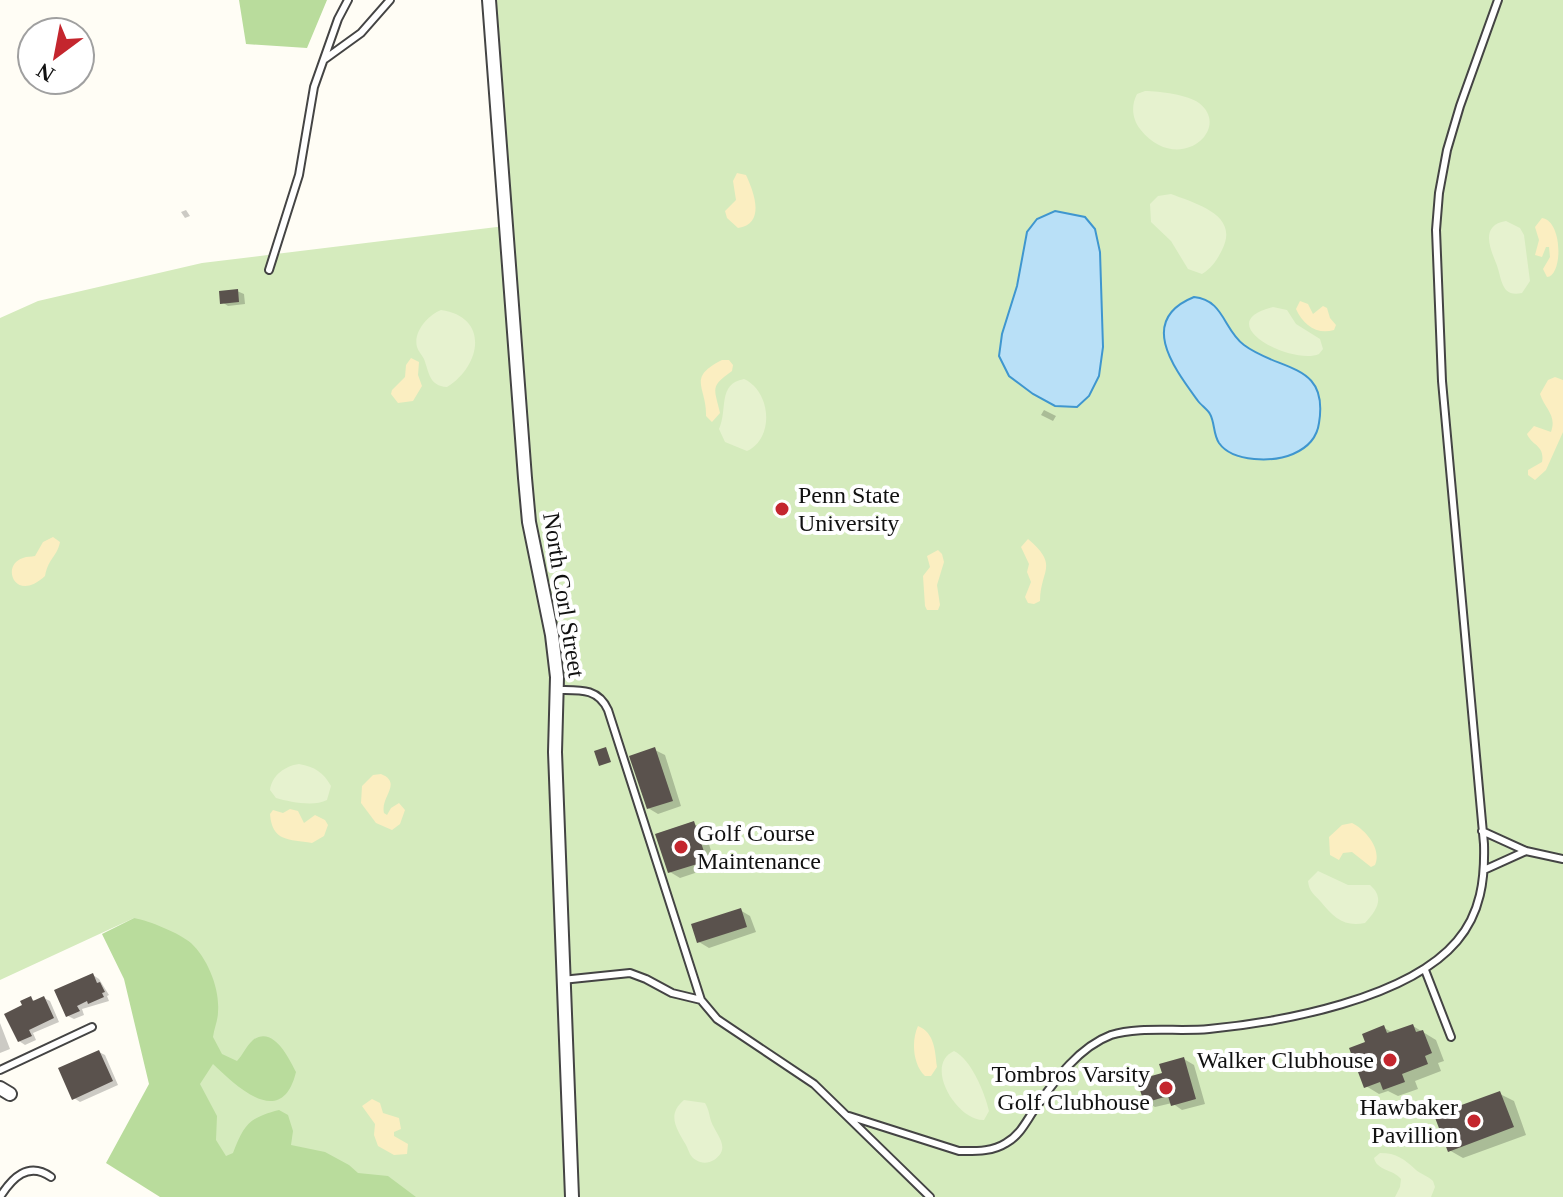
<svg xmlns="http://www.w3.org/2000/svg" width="1563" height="1197" font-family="'Times New Roman',serif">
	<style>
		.green { fill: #d5ebbd }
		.forest { fill: #b9dc9c }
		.sand { fill: #fbeec1 }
		.pitch { fill: #e6f2cf }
		.water { fill: #b9e0f7; stroke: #3f96cf; stroke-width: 2 }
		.shadow { fill: #0003 }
		.building { fill: #5a524d }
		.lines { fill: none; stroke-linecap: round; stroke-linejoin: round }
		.service-casing { stroke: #444; stroke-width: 10 }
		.minor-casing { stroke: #444; stroke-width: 16 }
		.service { stroke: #fff; stroke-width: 6 }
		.minor { stroke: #fff; stroke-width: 12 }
		.poi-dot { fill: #c4262e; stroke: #fff; stroke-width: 3 }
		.labels { text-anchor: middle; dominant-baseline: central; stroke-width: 8; stroke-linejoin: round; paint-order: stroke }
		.poi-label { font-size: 24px; fill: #111; stroke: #fff; text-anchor: end }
		.street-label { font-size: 24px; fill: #111; stroke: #fff }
	</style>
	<rect width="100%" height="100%" fill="#fffdf5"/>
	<path class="green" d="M489 0H1563V1197H228L134 918 0 980V318L38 301 202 263 505 226Z"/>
	<path class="forest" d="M239 0H327L307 48 246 44Z
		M134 918C150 921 179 933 191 943 208 959 220 989 218 1012 218 1020 214 1029 213 1037L222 1054 237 1061C243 1055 246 1046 253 1040 273 1025 289 1058 296 1072 282 1130 237 1087 213 1064L200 1084 217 1116 216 1140 226 1156 233 1153C244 1125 248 1118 279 1110L288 1115 293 1131 291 1145 325 1152 349 1165 358 1173 388 1176 416 1197H160L106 1163 149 1084 124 979 102 934Z"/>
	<path class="sand" d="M737 173 746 175C754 192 766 224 738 228L727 218 725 211 736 200 733 181Z
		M1542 218C1563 221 1563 276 1547 277L1543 269 1550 257 1549 247H1546L1542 257 1535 255 1539 240 1535 227Z
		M1300 301 1308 304 1313 314 1323 306 1327 308 1330 318 1336 325 1334 330C1317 335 1303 325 1296 309Z
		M411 358 419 362 418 375 422 386 413 401 398 403 391 394 392 390 405 377 406 365Z
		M722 360H729L733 365 732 371C710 387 714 387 720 413L712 422 706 416C707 387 686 378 722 360Z
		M1555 377 1563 380V432L1546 470 1535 480 1528 475V470L1542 462C1545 445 1532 446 1527 434L1534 426 1551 432C1557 415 1545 409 1540 394L1548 380Z
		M53 537 60 542C57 557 49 557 45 576 15 604 0 565 23 558 27 556 31 557 35 556L43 542Z
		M1028 539C1060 566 1040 570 1040 601L1034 604 1028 603 1025 597 1031 582 1027 572 1029 564 1021 547Z
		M938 550 942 554 944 562 937 585 940 605 938 610H927L925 606 923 576 930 567 927 556Z
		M381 774C403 783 380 797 384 813L387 815 391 808 399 803 405 810 400 824 392 830 376 823 361 803 362 786 373 775Z
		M290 809 298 811 304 823 315 815 325 820 328 825 324 836 312 843C289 839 272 842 270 814L273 810 283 813Z
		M1352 823C1366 830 1382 849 1375 865L1371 867 1352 852 1343 853 1339 860 1330 855 1329 837 1342 825Z
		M918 1026C935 1033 935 1051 937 1067L931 1076H925C913 1065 911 1041 918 1026Z
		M372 1099 380 1103 383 1113 399 1118 401 1129 394 1132V1136L408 1144 407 1154 394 1155 378 1146 374 1135 375 1124 362 1106Z"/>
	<path class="pitch" d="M1145 91C1159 91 1189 95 1199 103 1233 129 1178 177 1140 129 1132 119 1131 105 1137 94Z
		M1171 194C1197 204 1240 215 1222 250 1217 260 1212 268 1202 274L1188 269 1171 241 1151 222 1150 204 1158 196Z
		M1506 221 1520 228 1524 235 1530 281 1522 293C1500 298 1502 277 1496 263 1489 246 1481 225 1506 221Z
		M1273 307 1287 310 1296 324 1320 339 1323 349 1319 354C1293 366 1208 323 1273 307Z
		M441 310C490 317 481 366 447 387 429 386 429 372 424 359 422 355 418 351 417 347 413 332 428 315 441 310Z
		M744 379C771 391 775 438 747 451L725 442 719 429C728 410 717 384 744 379Z
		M299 764C315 767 323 772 331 786L327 800C314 807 290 802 276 798L270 790C272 775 285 766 299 764Z
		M1318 871 1348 885H1370C1385 898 1377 910 1365 923 1344 927 1334 918 1321 902 1315 895 1309 892 1308 881Z
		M954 1051C971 1059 985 1093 989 1111L984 1120C957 1121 923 1065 954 1051Z
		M684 1100 705 1103C709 1110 709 1114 711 1121 716 1135 732 1148 714 1160 709 1163 702 1164 696 1160 690 1157 689 1151 686 1145 677 1129 666 1115 684 1100Z
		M1380 1153C1397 1153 1404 1159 1416 1170 1421 1174 1428 1176 1433 1181L1435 1187 1431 1197H1395L1400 1187 1401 1179C1393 1169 1377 1171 1374 1158Z"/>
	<path class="water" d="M1055 211 1085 217 1095 229 1100 252 1103 347 1099 376 1089 396 1077 407 1055 406 1033 394 1009 376 999 356 1002 334 1017 286 1027 232 1037 219Z
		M1194 297C1224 300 1223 329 1244 345 1280 372 1329 362 1319 423 1317 438 1307 448 1293 454 1274 462 1233 463 1219 443 1213 434 1215 423 1210 414 1208 410 1201 405 1198 401 1174 368 1137 320 1194 297Z"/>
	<path class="shadow" d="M186 210 190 216 185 218 181 212Z
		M237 291 244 294 245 304 228 306 222 302Z
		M1044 410 1056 416 1053 421 1041 415Z
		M655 750 665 755 681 806 658 814 648 808Z
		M694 824 704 829 716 866 680 878 670 872Z
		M740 910 750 916 756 932 709 948 699 942Z
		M93 975 99 979 109 995 107 996 109 1001 82 1009 84 1015 74 1019 68 1016Z
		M30 998 35 1001 44 998 50 1001 59 1022 33 1033 36 1040 25 1045 19 1041 25 1006Z
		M0 1023 10 1049 0 1053Z
		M1413 1026 1436 1040 1444 1061 1438 1063 1441 1071 1415 1081 1418 1089 1398 1096 1388 1091 1379 1094 1366 1086 1368 1043 1384 1028 1394 1033Z
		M99 1052 105 1055 118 1085 80 1102 74 1098Z
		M1184 1059 1194 1065 1205 1104 1182 1110 1172 1103 1155 1107 1146 1102 1164 1075Z
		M1500 1094 1514 1101 1526 1135 1463 1158 1449 1150Z"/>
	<path class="building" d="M238 289 239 302 220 304 219 291Z
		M606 747 611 762 599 766 594 751Z
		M655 747 673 801 647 809 629 756Z
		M694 821 707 861 668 873 655 834Z
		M741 908 747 927 697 943 691 924Z
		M93 973 97 983 100 982 105 992 102 993 104 997 88 1004 87 1001 77 1006 80 1011 66 1017 54 990Z
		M31 996 33 1001 44 996 54 1018 29 1030 32 1036 18 1042 4 1014 22 1005 20 1001Z
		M1413 1024 1416 1032 1423 1030 1432 1053 1425 1056 1428 1064 1402 1074 1405 1082 1383 1090 1380 1082 1364 1088 1349 1048 1365 1042 1362 1034 1384 1025 1387 1033Z
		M99 1050 113 1081 72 1100 58 1068Z
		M1184 1057 1196 1099 1171 1106 1168 1096 1144 1103 1137 1080 1162 1073 1159 1064Z
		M1500 1091 1514 1127 1448 1152 1434 1115Z"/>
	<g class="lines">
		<g class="service-casing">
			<path id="service" d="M325 59 361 33 390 0
				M269 270 299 175 314 87 338 19 348 0
				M558 690C580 690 598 688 608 710L701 1000 717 1019 814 1084 930 1197
				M1482 831 1526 851 1563 859
				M1484 870 1526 851
				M1425 970 1451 1037
				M562 980 630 973 646 979 672 993 701 1000
				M0 1070 92 1027
				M849 1116 959 1151C975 1151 992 1152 1006 1143 1021 1135 1027 1119 1037 1106 1056 1079 1079 1047 1111 1035 1139 1026 1179 1032 1209 1029 1282 1022 1408 999 1457 941 1481 913 1485 879 1484 844L1442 381 1436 230 1439 193 1447 150 1460 106 1498 0
				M0 1197C12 1178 28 1161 51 1177"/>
		</g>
		<g class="minor-casing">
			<path id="minor" d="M489 0 525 478 529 522 552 635 557 677 555 752 572 1197
				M0 1088 10 1094"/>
		</g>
		<use href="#service" class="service"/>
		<use href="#minor" class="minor"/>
	</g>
	<g class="poi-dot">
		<circle cx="782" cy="509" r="8"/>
		<circle cx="681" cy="847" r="8"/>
		<circle cx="1390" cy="1060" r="8"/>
		<circle cx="1166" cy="1088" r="8"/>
		<circle cx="1474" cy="1121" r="8"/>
	</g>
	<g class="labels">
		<g class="poi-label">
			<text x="798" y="495" text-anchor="start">Penn State<tspan x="798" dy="28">University</tspan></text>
			<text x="697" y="833" text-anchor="start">Golf Course<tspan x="697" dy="28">Maintenance</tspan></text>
			<text x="1374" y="1060">Walker Clubhouse</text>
			<text x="1150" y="1074">Tombros Varsity<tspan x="1150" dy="28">Golf Clubhouse</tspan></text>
			<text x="1458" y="1107">Hawbaker<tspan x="1458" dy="28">Pavillion</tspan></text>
		</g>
		<g class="street-label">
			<text transform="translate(564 595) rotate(81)">North Corl Street</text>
		</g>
	</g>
	<g transform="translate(56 56) rotate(212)"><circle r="38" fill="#ffffff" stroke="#a0a0a0" stroke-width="2"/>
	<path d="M0-6L14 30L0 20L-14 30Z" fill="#c4262e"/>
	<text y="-12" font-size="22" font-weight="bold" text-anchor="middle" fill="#111111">N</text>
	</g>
</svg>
